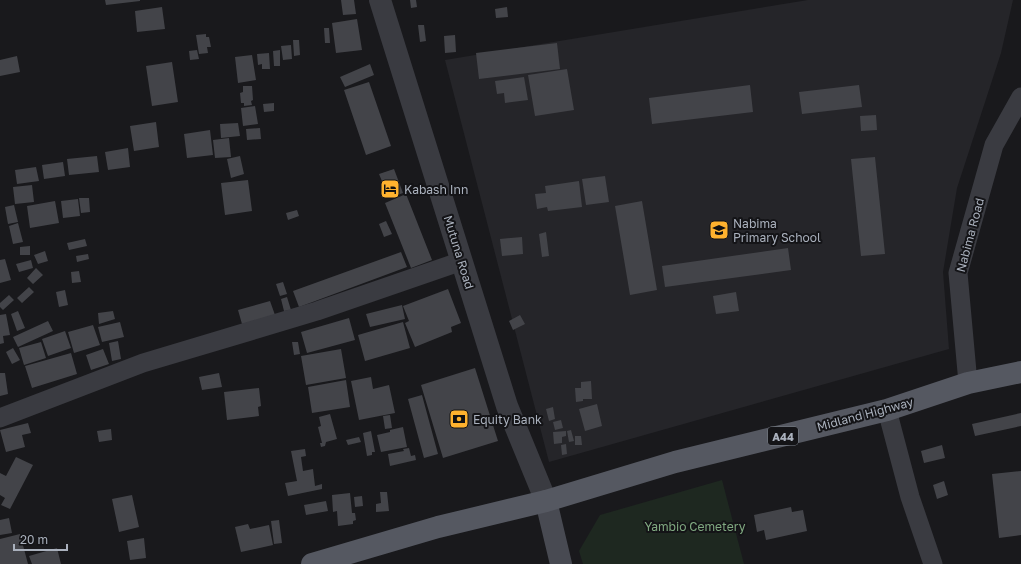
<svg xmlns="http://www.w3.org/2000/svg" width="1021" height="564" font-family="'Golos Text',sans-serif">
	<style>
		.built { fill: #252529 }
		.green { fill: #1e2820 }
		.building { fill: #434449 }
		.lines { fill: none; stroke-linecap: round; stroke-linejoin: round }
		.minor { stroke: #3a3b41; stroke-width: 19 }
		.tertiary { stroke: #3a3b41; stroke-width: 22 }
		.secondary { stroke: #484a52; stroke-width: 22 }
		.primary { stroke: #555861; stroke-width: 22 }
		.labels { text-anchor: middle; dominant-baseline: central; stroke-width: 4; stroke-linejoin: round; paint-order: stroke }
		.shield { fill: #141417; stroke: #7d828b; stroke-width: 1 }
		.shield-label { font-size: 11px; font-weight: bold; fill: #aab1bd }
		.poi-label { font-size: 12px; fill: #aab1bd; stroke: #141417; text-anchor: start }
		.street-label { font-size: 12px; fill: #aab1bd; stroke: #141417 }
		.park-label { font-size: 12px; fill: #80a981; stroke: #141417 }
	</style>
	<rect width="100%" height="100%" fill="#19191c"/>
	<path class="built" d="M808 0H1013L1001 53 957 188 943 272 949 349 549 462 445 60Z"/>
	<path class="green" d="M722 480 744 564H583L579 551 600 515Z"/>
	<path class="building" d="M105 0H140V1L106 5Z
		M341 0H354L356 14 343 15Z
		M410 0H416L417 7 411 8Z
		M162 7 165 29 137 32 135 11Z
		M507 7 508 17 496 18 495 9Z
		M357 19 362 50 336 53 332 23Z
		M418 25H424L426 41 420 42Z
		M324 28H329L330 43H325Z
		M206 34V37H209L211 47H207L208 53 199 54 196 35Z
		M455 35 456 52 445 53 444 36Z
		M293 40H299L300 55 294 56Z
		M557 43 560 69 479 79 476 53Z
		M291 45 292 59 283 60 281 46Z
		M197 50 199 59 190 60 189 51Z
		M280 50V66H274L273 51Z
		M269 53 270 69H262V64L258 65 257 54Z
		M252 55 256 80 238 83 235 57Z
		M17 56 20 72 0 76V60Z
		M172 62 178 102 152 106 146 66Z
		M370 64 374 75 345 87 340 77Z
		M567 69 574 110 535 116 528 75Z
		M524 77 528 100 505 103 504 93 497 94 495 81Z
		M369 82 391 146 366 155 344 90Z
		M750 85 753 112 652 124 649 98Z
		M859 85 862 107 802 114 799 92Z
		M243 86H252L253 100 251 101 252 105 244 106V103H241L240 93 243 92Z
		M274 103V111L264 112 263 104Z
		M255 106 258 124 243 126 241 108Z
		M876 115 877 130 861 131 860 116Z
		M156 122 159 147 134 151 130 126Z
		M238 123 240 136 221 138 220 124Z
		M260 128 261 139 247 140 246 129Z
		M210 130 213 155 187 158 184 134Z
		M229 138 231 157 215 158 213 140Z
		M128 148 130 167 108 170 105 152Z
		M97 156 99 172 69 175 67 159Z
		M240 156 244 174 231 178 227 159Z
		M875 157 885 254 861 256 851 159Z
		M63 162 65 176 44 179 42 165Z
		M36 167 39 181 17 184 15 170Z
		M394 169 403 193 389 198 379 174Z
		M605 176 609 202 586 205 582 179Z
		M248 180 252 211 225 215 221 183Z
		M579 181 582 207 548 211 547 207 537 209 535 194 546 193 545 186Z
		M32 185 34 202 15 204 13 187Z
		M406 194 432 260 411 268 385 203Z
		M79 198H89L90 212 81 213Z
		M78 199 80 216 63 218 61 201Z
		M55 201 59 223 30 228 27 206Z
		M642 201 657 290 630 295 615 206Z
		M14 205 18 222 8 224 5 207Z
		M297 210 299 216 288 220 286 213Z
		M386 221 392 234 384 237 379 224Z
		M18 223 23 242 13 244 9 226Z
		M546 232 549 256 542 257 539 234Z
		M522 237 523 254 502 256 500 239Z
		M85 239 87 246 69 250 67 243Z
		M30 246V255H20V247Z
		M788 248 791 270 665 287 662 266Z
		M45 251 48 261 38 264 34 255Z
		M401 252 407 267 299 307 293 291Z
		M88 254 89 259 77 262 76 256Z
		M5 259 11 280 0 283V260Z
		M31 260 33 268 19 272 16 264Z
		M36 268 43 275 33 284 27 278Z
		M79 271 81 282 72 283 71 272Z
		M283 282 287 294 280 296 276 284Z
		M29 287 34 292 22 303 17 298Z
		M448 289 461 323 451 327 452 332 415 347 405 323 409 321 403 306Z
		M65 290 68 305 59 307 56 292Z
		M736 292 739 311 716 314 713 296Z
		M9 295 14 300 3 310 0 307V303Z
		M287 297 291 310 284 311 281 299Z
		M270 301 275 315 242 324 238 310Z
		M402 305 405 319 370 327 366 314Z
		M18 311 25 328 17 331 11 314Z
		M113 311 115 319 99 324 98 313Z
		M6 314 10 335 3 336 4 343 0 344V315Z
		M520 315 525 324 513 330 509 321Z
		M349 318 355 340 307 353 301 332Z
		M48 321 53 331 18 347 13 337Z
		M120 322 124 337 102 342 98 327Z
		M403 322 410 348 365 361 358 335Z
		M93 325 100 345 74 353 68 332Z
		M65 331 71 348 48 356 42 339Z
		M118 341 121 359 112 361 109 343Z
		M41 342 46 358 24 365 19 348Z
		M292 342H298L300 354 294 355Z
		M13 348 20 360 12 364 6 352Z
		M103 349 109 364 91 370 86 355Z
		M341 349 346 378 306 385 301 356Z
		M71 353 77 374 32 388 25 366Z
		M475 368 498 441 443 458 421 385Z
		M0 373H5L8 394 0 396Z
		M219 373 222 387 202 390 199 377Z
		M371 377 373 389 389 385 395 413 359 420 351 381Z
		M346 380 350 407 312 413 308 387Z
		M591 381 592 399H583V401L576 402 575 388H581V382Z
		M259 388 261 406 258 407 259 416 227 420 224 392Z
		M422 395 438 454 424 458 408 399Z
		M597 404 602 426 585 431 579 409Z
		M553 407 555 419 549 421 546 409Z
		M1021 413V426L975 436 972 424Z
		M330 414 337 439 326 442 325 446 321 447 320 443H322L318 427 321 426 319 417Z
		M390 415 392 428 385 429 383 416Z
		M561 420 563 428 555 430 553 422Z
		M28 423 31 433 22 435 25 447 6 452 0 430Z
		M403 427 407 447 381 452 377 435 390 432V430Z
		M111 429 112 440 99 442 97 431Z
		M571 430 574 441 569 442 567 431Z
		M371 431 375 452H372V455L367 456 363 433Z
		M566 431V436L562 437V443L554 444 553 432Z
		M575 436H581L582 445H575Z
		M359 437 361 442 348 445 346 440Z
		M566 444 567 454 562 455 561 445Z
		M942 445 945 458 924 463 921 451Z
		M409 448 411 456 415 455 416 460 390 466 388 454 404 451 403 449Z
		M305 449 306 456 301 457 303 471 313 469 315 486 322 484V489L288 496 285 483 297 481 291 451Z
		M16 457 33 465 10 509 1 505 5 498 0 495V473L6 476Z
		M1021 471V535L999 538 992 474Z
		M944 481 948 495 937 499 933 485Z
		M380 492H387L389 511 376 512V504L381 503Z
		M350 493 352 513H355L356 520 353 521V524L338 526 337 511 333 512 332 495Z
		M132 495 139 527 119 532 112 499Z
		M362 496 363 506 355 507 354 497Z
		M326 501 328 511 306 515 304 505Z
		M791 507 792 512 803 510 807 531 766 540 764 530 757 532 754 515Z
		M9 518 12 533 0 535V520Z
		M279 520 282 543 274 544 271 521Z
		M248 524 250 529 269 525 273 545 241 552 235 527Z
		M20 534 28 564H0V539Z
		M144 538 146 558 130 560 127 541Z
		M57 548 61 564H32L29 556Z"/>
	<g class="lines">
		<path class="minor" d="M968 383 958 273 994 145 1021 97
			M887 410 910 497 933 564
			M0 418 143 363 317 311 462 261"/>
		<path class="tertiary" d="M380 0 507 406 546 501"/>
		<path class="secondary" d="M546 501 561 564"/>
		<path class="primary" d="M312 564 438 527 546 501 675 462 887 410 968 383 1021 372"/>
	</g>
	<defs>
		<g id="hotel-square" transform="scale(1)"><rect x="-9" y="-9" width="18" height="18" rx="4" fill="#ffb22e" stroke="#141417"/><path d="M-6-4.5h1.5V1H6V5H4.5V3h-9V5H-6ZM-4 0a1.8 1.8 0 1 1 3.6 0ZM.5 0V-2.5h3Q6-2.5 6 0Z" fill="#111"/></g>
		<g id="school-square" transform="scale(1)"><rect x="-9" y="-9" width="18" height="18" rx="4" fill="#ffb22e" stroke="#141417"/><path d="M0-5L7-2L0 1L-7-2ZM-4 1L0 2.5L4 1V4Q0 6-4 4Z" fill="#111"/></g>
		<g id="bank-square" transform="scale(1)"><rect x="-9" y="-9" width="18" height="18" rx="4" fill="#ffb22e" stroke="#141417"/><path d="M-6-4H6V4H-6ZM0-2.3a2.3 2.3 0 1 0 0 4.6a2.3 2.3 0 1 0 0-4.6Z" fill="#111"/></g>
	</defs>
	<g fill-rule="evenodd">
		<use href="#hotel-square" x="390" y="189"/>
		<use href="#school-square" x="719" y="230"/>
		<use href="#bank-square" x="459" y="419"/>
	</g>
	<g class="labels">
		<rect class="shield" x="768" y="427" width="30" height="18" rx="3"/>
		<g class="shield-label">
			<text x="783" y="436">A44</text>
		</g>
		<g class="poi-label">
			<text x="404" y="189">Kabash Inn</text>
			<text x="733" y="223">Nabima<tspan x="733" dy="14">Primary School</tspan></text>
			<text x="473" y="419">Equity Bank</text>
		</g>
		<g class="street-label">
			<text transform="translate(970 235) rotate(-75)">Nabima Road</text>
			<text transform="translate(459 252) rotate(73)">Mutuna Road</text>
			<text transform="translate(865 414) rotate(-15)">Midland Highway</text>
		</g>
		<g class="park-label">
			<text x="695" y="526">Yambio Cemetery</text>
		</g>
	</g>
	<path d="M14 544v6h53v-6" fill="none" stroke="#aab1bd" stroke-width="2"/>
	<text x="20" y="544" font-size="12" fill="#aab1bd" stroke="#141417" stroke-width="3" paint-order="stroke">20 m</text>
</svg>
